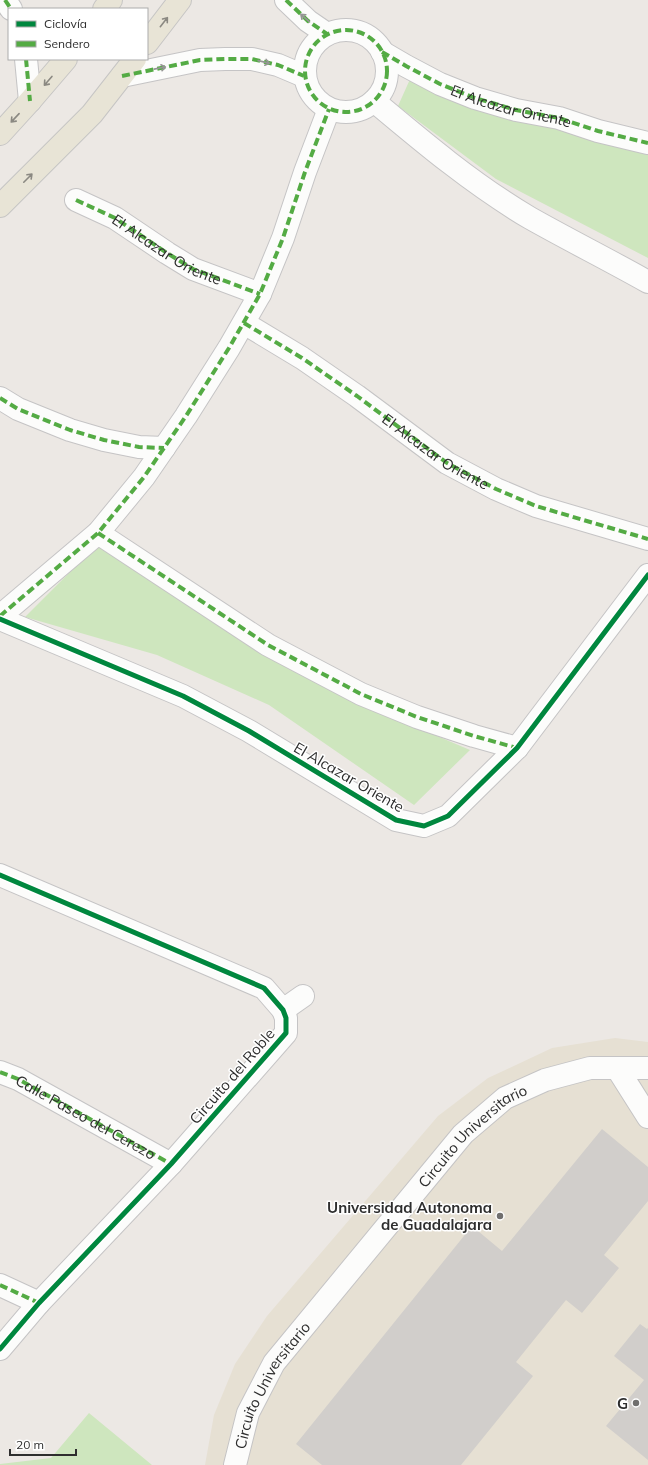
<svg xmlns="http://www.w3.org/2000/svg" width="648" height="1465" font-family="Mulish,sans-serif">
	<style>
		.education { fill: #e6e0d3 }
		.green { fill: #cee6be }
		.building { fill: #d1cecb }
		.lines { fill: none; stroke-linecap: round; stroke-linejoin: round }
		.minor-casing { stroke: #c5c4c5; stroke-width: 24 }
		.major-casing { stroke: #c6c5c4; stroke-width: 24 }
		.minor { stroke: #fcfcfb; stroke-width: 22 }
		.major { stroke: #e8e4d6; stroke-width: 22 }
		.quiet { stroke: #54ab44; stroke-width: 4; stroke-dasharray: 8 4; stroke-linecap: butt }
		.cycleway-casing { stroke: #fff; stroke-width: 8 }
		.cycleway { stroke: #00873e; stroke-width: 5 }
		.oneway { stroke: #959594 }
		.oneway2 { stroke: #8b8982 }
		.poi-dot { fill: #706f6e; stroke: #fff; stroke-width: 1.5 }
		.labels { text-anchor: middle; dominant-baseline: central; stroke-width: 3; stroke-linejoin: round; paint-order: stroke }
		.street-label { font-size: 15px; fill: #2e2e2e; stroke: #fff }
		.poi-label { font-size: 15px; font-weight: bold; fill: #2e2e2e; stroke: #fff; text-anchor: end }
	</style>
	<rect width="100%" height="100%" fill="#ece8e4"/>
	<path class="education" d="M615 1038 648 1042V1465H205L214 1415 235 1364 267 1316 438 1116 488 1078 552 1048Z"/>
	<path class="green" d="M411 77 479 107 648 155V258L496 179 398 106Z
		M98 544 381 712 470 750 414 805 269 705 157 655 25 617Z
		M89 1413 152 1465H0V1464L51 1458Z"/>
	<path class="building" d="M602 1129 648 1167V1201L604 1255 619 1268 582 1313 566 1300 516 1362 533 1376 461 1465H322L296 1444 472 1226 502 1251Z
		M640 1324 647 1329 648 1328V1460L606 1426 644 1380 614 1356Z"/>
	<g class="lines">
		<g class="minor-casing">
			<g id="minor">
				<path d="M5 0 11 9"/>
				<path d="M286 0 308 21 327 34"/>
				<circle cx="346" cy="71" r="41"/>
				<path id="s1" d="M382 52 406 66 440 84 475 98 516 110 559 118 598 131 648 143"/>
				<path d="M26 59 30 101"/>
				<path d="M122 76 200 60 225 59H252L278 65 304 76"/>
				<path d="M374 101C424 143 474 185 530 218 569 240 609 260 648 282"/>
				<path id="s2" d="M76 200 115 218 167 253 193 269 260 294"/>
				<path id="s3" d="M244 323 302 358 357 396 447 463 496 489 536 506 648 539"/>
				<path d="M0 398 18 409 70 430 104 440 139 447 164 448"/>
				<path d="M98 533 268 645 361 694 417 717 474 736 517 748"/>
				<path d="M0 616 98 533 144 477 186 416 229 348 260 294 283 238 305 172 329 109"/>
				<path d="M0 619 183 696 249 731 396 820 424 826 448 816 517 748 648 575"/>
				<path d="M0 875 264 988 283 1010 286 1018V1033L171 1164 39 1303 0 1349"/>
				<path d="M283 1010 303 996"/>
				<path d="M617 1068 648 1117"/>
				<path d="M0 1072 18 1079 171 1164"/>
				<path d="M0 1285 39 1303"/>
				<path id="s4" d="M235 1465 248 1413 274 1363 463 1134 505 1098 545 1080 590 1068H648"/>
			</g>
		</g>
		<g class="major-casing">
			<path id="major" d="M104 9 111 0
				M147 43 180 0
				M0 134 30 101 66 59
				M0 206 92 114 135 59"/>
		</g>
		<use href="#minor" class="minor"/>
		<use href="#major" class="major"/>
		<g class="quiet">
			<path d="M5 0 11 9"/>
			<path d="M286 0 308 21 327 34"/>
			<circle cx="346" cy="71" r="41"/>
			<path d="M382 52 406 66 440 84 475 98 516 110 559 118 598 131 648 143"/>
			<path d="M26 59 30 101"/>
			<path d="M122 76 200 60 225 59H252L278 65 304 76"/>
			<path d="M76 200 115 218 167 253 193 269 260 294"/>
			<path d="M244 323 302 358 357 396 447 463 496 489 536 506 648 539"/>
			<path d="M0 398 18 409 70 430 104 440 139 447 164 448"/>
			<path d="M98 533 268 645 361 694 417 717 474 736 517 748"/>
			<path d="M0 616 98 533 144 477 186 416 229 348 260 294 283 238 305 172 329 109"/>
			<path id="s5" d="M0 1072 18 1079 171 1164"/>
			<path d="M0 1285 39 1303"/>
		</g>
		<g class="cycleway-casing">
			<path id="cycleway" d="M0 619 183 696 249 731 396 820 424 826 448 816 517 748 648 575
				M0 875 264 988 283 1010 286 1018V1033L171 1164 39 1303 0 1349"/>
		</g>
		<use href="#cycleway" class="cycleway"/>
	</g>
	<defs><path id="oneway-shaft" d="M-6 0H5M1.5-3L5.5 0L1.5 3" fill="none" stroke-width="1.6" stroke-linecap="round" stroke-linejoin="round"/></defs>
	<g class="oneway">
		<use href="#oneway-shaft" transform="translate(305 18) rotate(-139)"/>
		<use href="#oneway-shaft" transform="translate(264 62) rotate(13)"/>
		<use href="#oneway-shaft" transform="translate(160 68) rotate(-11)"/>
	</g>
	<g class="oneway2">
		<use href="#oneway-shaft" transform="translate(164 22) rotate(-52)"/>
		<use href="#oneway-shaft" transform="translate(48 81) rotate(131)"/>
		<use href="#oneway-shaft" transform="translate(15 118) rotate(133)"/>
		<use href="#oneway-shaft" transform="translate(28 178) rotate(-45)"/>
	</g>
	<g class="poi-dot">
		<circle cx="500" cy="1216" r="4"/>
		<circle cx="636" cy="1403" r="4"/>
	</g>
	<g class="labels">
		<g class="street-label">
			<text stroke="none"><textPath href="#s1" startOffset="141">El Alcazar Oriente</textPath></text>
			<text stroke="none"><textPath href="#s2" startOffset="104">El Alcazar Oriente</textPath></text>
			<text stroke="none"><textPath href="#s3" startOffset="231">El Alcazar Oriente</textPath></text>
			<text transform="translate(349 777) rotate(30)">El Alcazar Oriente</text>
			<text transform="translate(232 1076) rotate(-49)">Circuito del Roble</text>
			<text stroke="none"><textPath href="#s5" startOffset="97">Calle Paseo del Cerezo</textPath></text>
			<text stroke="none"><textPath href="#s4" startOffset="413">Circuito Universitario</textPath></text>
			<text stroke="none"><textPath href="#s4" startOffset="89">Circuito Universitario</textPath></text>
		</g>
		<g class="poi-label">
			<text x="492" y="1207">Universidad Autonoma<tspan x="492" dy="17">de Guadalajara</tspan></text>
			<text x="628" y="1403">G</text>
		</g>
	</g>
	<rect x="8" y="8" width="140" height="52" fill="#ffffff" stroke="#ababab"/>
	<rect x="16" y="21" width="20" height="6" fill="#00873e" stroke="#ababab"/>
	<text x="44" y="28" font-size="12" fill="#2e2e2e">Ciclovía</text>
	<rect x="16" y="41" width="20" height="6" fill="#54ab44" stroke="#ababab"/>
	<text x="44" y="48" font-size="12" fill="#2e2e2e">Sendero</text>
	<path d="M10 1449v6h66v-6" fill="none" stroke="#2e2e2e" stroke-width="2"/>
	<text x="16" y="1449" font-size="12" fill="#2e2e2e" stroke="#ffffff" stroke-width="3" paint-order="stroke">20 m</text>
</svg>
